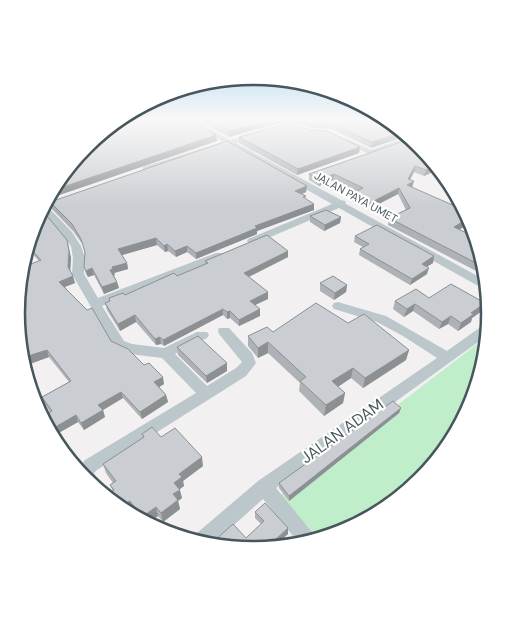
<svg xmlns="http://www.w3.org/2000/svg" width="506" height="626" font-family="'DM Sans',sans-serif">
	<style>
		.green { fill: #c0eeca }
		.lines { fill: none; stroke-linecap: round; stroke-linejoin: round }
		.street { fill: #bcc7cc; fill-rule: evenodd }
		.wall { fill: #aeb1b5 }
		.shaded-wall { fill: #8d9093 }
		.building { fill: #caced2; stroke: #8d9093 }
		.labels { text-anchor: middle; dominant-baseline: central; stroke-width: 4.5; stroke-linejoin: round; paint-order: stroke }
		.far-street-label { font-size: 11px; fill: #48575d; stroke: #fff }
		.near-street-label { font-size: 16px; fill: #48575d; stroke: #fff }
		.rim { fill: none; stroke: #48575d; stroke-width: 2.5 }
	</style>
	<rect width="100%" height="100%" fill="#f2f0f0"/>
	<path class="green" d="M485 338 472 404 420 481 343 532 305 539 271 502Z"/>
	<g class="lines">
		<path class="street" d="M186 120H194L230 140 258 132V136L236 143 341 200 345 201 346 204 483 279 485 288 480 287 339 208 256 243H248L247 241 248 239 332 204 228 145 149 171H143V167L223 142Z
			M408 137 413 141 371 155 341 141 348 139 371 150Z
			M46 205 72 232 81 246 85 258 84 274 98 298 216 253H224L225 255 224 257 102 306 124 341 132 344 164 348 197 332H207L209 335 207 338 175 354 207 386 236 368 242 362 219 334 218 331 219 328H229L252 353 256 363 246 376 97 470 94 473 99 483 96 488 85 480 78 469 85 460 196 393 162 358 130 354 114 347 72 274 73 258 71 246 42 211Z
			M338 302 386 316 447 351 482 326 487 325 485 337 276 488 316 537 297 541 263 499 215 542 195 538 197 533 258 481 437 358 403 336 377 322 334 309 332 306 334 303Z"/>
	</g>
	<path class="wall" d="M197 120H381L371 148 332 129 311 128 288 120 229 137Z
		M310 130 360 147 359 153 297 175 239 143V137Z
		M410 139 437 170 424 176 414 172 410 180 414 181 412 187 471 222 459 230 475 237 482 274 388 225 389 218 406 210 398 194 369 209 350 200 351 194 356 191 333 180 319 186 309 180V174Z
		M307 186 306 192 301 194 306 196 305 199 314 204V210L257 231V234L196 259 187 252 176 257 168 251 165 252 157 245 122 255 127 263 128 269 114 273 115 275 114 276 117 282 119 288 104 294 94 275 88 277 86 274 84 267 85 253 83 245 73 231 51 208 50 202Z
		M310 216 341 217 340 223 324 231 310 222Z
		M34 222 67 240 71 258 70 271 75 283 65 287 111 341 144 365 164 384 159 387 166 395 168 402 142 419 123 398 103 410 105 417 84 430 78 422 55 435 43 416 50 412 45 404 42 397 69 382 49 357 27 365 21 335 24 334 19 328 16 313 39 261 29 250Z
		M355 236 434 256 433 263 426 267 427 274 410 285 359 255 360 249 363 247 354 242Z
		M288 257 249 277 268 292V299L255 305 260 309V316L239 326 230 318 227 319 223 315 164 346 161 344 156 345 136 322 120 331 107 310 105 303 110 302 109 298 125 295 177 276 205 264V261Z
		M320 283 347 285 346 292 334 300 320 291Z
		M429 298 485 303 482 311 472 318 471 322 458 331 448 324 439 329 413 311 404 317 393 309 395 301Z
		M348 323 409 350 406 360 363 388 351 378 338 387 345 393 343 403 324 416 299 391 300 383 268 353 258 358 248 346V336L273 332Z
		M177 347 227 371 207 383 178 355Z
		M401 408 399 413 289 501 279 488V483Z
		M142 434 161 437 203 466 183 481 184 486 179 489 182 498 178 501 180 509 163 522 158 516 149 523 136 514 133 509 131 511 107 495 113 491 110 485 113 483 106 473 103 464 143 438Z
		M255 512 288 534 278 543 246 538 261 524 255 518Z"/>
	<path class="shaded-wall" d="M272 120H289L229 137V131Z
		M401 133 407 136 371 148 372 142Z
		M216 135 217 141 51 198 57 189Z
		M360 147 359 153 297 175 298 169Z
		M415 166 414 172 407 185 414 181 412 188 405 191 408 179Z
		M434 166 437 170 424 176 426 170Z
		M334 174 333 180 319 186 320 180Z
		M307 186 306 192 295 197V191Z
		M399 188 398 194 369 209 370 203Z
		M314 204V210L257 231V234L196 259V253L255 226Z
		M341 217 340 223 324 231 325 225Z
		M469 218 471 222 452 234 454 227Z
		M156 238 157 245 119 256 118 249Z
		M67 240 71 258 70 274 68 267Z
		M167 244 168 251 165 252 164 246Z
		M187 246V252L176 257 175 251Z
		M288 251V257L244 279V273Z
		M434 256 433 263 420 271 422 264Z
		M127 263 128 269 114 273 115 275 112 276 110 270 112 267Z
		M92 268 94 275 88 277 86 271Z
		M429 268 427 274 410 285 412 279Z
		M73 276 75 283 62 288 59 282Z
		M117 282 119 288 104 294 102 287Z
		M347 285 346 292 334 300 335 293Z
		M268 292V299L251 307 250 301Z
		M485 303 482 311 472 318 471 322 458 331 461 323 471 313Z
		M415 304 413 311 404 317 407 309Z
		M223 309V315L164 346 163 340Z
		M260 309V316L239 326V320Z
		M230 311V318L227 319V312Z
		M135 315 136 322 120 331 118 324Z
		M451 316 448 324 439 329 442 322Z
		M160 337 161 344 156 345 155 339Z
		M268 342V353L258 358V348Z
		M47 350 49 357 27 365 25 357Z
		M409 350 406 360 363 388 365 378Z
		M227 363V371L207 383 206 376Z
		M353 368 351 378 330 392 332 381Z
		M163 377 164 384 156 389 154 382Z
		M121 392 123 398 103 410 105 417 84 430 81 423 98 405Z
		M345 393 343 403 324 416 326 405Z
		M166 395 168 402 142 419 140 412Z
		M401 408 399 413 289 501V496Z
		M76 415 78 422 55 435 52 429Z
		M202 457 203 466 183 481 184 486 176 492 174 483 179 474Z
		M180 490 182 498 178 501 180 509 163 522 161 513 173 494Z
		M130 501 133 509 131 511 123 505Z
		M156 507 158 516 149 523 143 518 142 517Z
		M288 528V534L276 545 275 540Z"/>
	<path class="building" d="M125 120H190L216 135 57 189 86 145 101 135 104 136 108 132 107 131Z
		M207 120H272L229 131Z
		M303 120H381L401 133 372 142 332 124 312 123Z
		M289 123 310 130 327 131 360 147 298 169 239 137Z
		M410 139 421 146 434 166 426 170 415 166 408 179 414 181 407 185 464 210 469 218 454 227 475 237 480 265 389 218 410 208 399 188 370 203 351 194 363 188 334 174 320 180 309 174Z
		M227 141 307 186 295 191 306 196 303 197 314 204 255 226 257 228 196 253 187 246 175 251 167 244 164 246 156 238 118 249 127 263 112 267 113 269 110 270 117 282 102 287 92 268 86 271 84 267 85 252 81 239 72 224 50 202Z
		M42 210 67 240 69 251 68 267 73 276 59 282 87 310 92 308 111 341 128 349 144 365 149 363 163 377 154 382 166 395 140 412 121 392 98 405 103 410 81 423 76 415 52 429 43 416 52 411 42 397 71 381 47 350 25 357 21 335 26 333 18 324 16 313 26 266 41 260 29 247 34 222Z
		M326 210 341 217 325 225 310 216Z
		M377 225 434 256 422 264 429 268 412 279 360 249 369 244 355 236Z
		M267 235 288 251 244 273 268 292 250 301 260 309 239 320 230 311 227 312 223 309 163 340 160 337 155 339 135 315 118 324 105 303 110 301 109 298 123 293 125 295 174 273 177 276 208 263 205 261Z
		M333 276 347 285 335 293 320 283Z
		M451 284 485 303 471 313 474 314 461 323 451 316 442 322 415 304 407 309 395 301 416 289 429 298Z
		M316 303 348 323 364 314 409 350 365 378 353 368 332 381 345 393 326 405 300 381 306 377 268 342 258 348 248 336 267 327 273 332Z
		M198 336 227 363 206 376 177 347Z
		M393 401 401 408 289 496 279 483Z
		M152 427 161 437 175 428 202 457 179 474 182 477 174 483 180 490 173 494 178 500 161 513 156 507 142 517 130 501 123 505 107 495 114 490 110 485 116 481 103 464 144 437 142 434Z
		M265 503 288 528 275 540 279 545 253 550 213 542 233 524 246 538 264 521 255 512Z"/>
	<linearGradient id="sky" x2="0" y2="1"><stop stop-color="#84c8e9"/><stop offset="0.58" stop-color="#f9f8f8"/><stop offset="1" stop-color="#f9f8f8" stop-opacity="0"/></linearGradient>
	<rect width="506" height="207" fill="url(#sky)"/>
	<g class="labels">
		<g class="far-street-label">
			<text transform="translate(356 197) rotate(29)">JALAN PAYA UMET</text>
		</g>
		<g class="near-street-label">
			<text transform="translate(342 431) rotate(-36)">JALAN ADAM</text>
		</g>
	</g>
	<path d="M0 0H506V626H0ZM25 313a228 228 0 1 1 456 0a228 228 0 1 1-456 0Z" fill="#fff" fill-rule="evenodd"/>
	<path class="rim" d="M25 313a228 228 0 1 1 456 0a228 228 0 1 1-456 0Z"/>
</svg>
